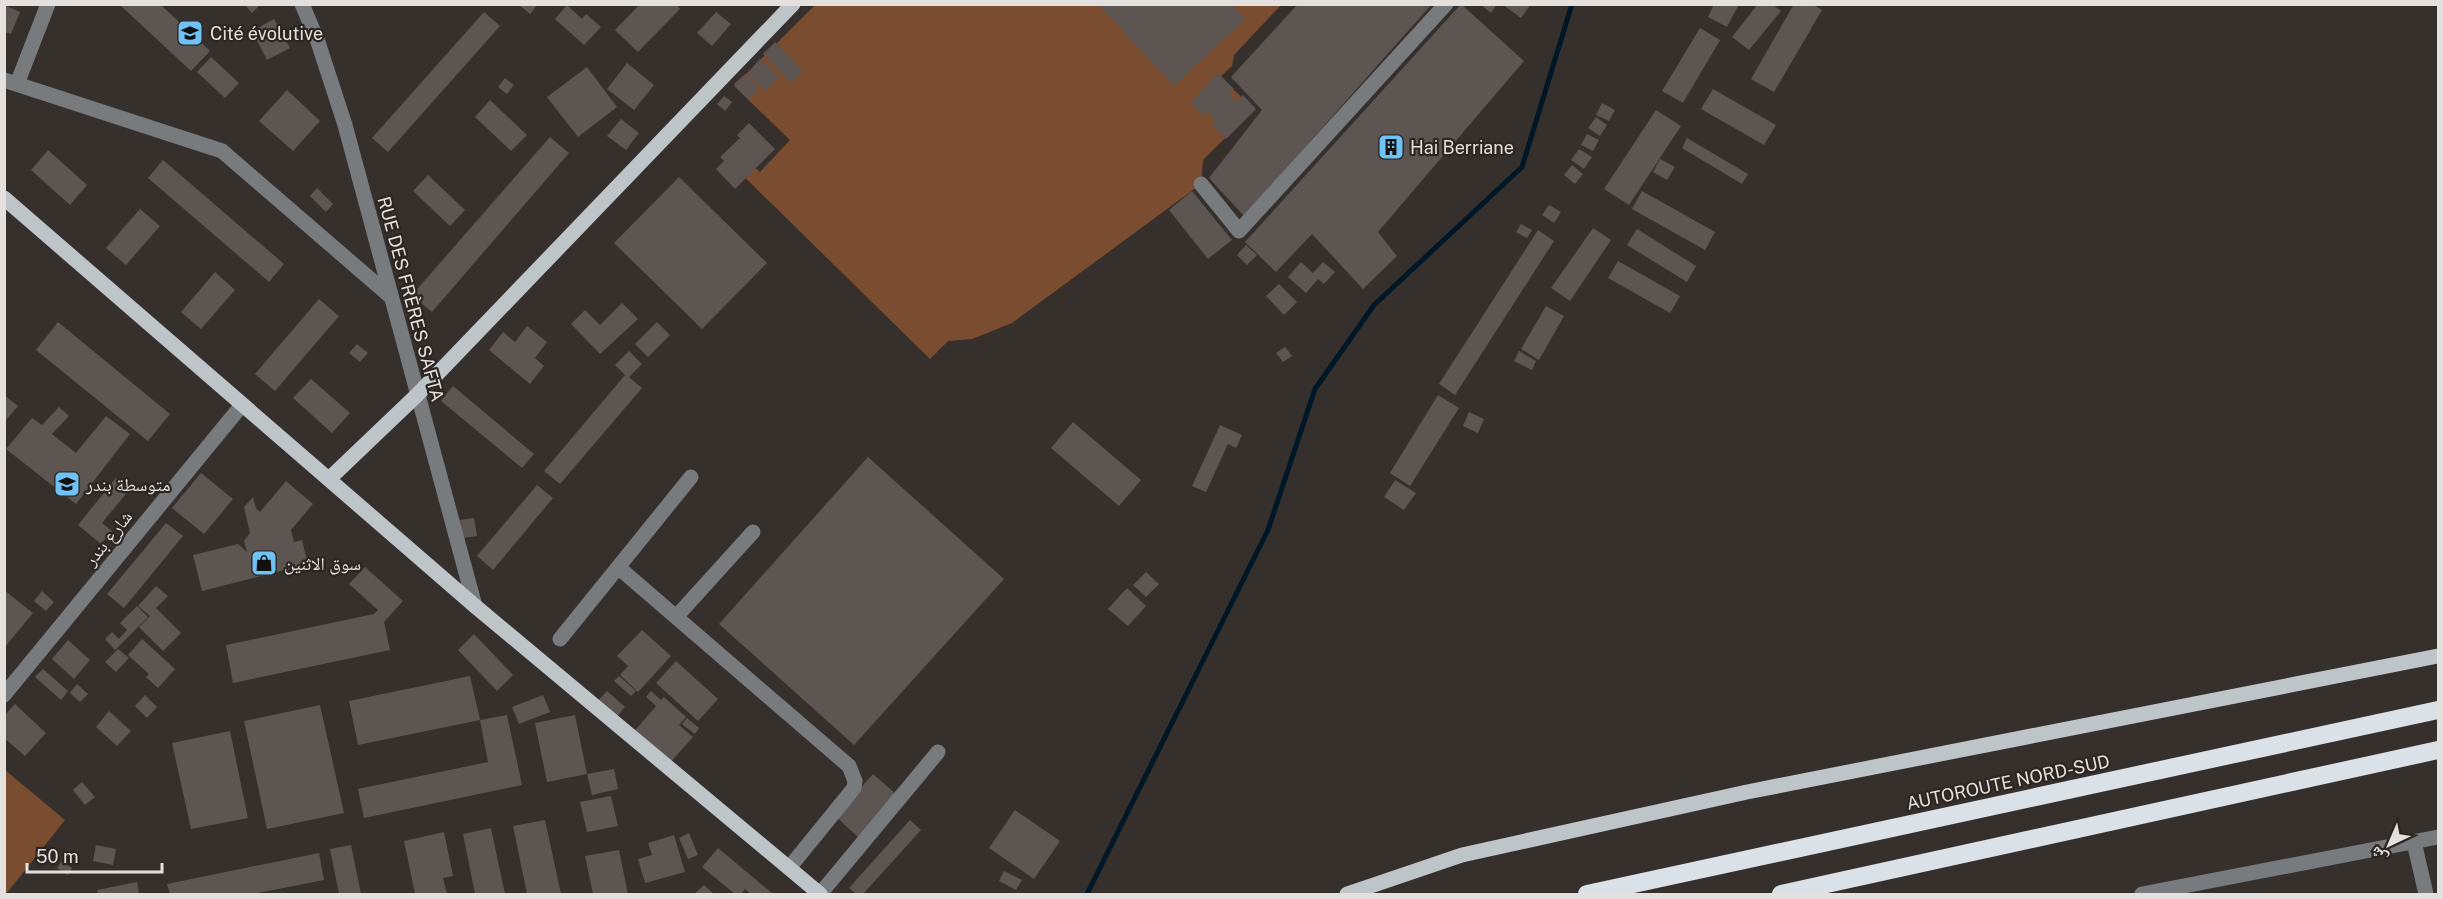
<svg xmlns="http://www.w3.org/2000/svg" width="2443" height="899" font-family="'Public Sans','Noto Naskh Arabic',sans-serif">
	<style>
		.green { fill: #7a4d30 }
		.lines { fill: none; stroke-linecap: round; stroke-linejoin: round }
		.stream { stroke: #001727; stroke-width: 5 }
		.building { fill: #5c5551 }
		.minor { stroke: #787b7d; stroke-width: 15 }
		.major { stroke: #bec5c9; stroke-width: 15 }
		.highway { stroke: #dae2e7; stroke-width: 18 }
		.labels { text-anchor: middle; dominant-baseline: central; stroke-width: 4.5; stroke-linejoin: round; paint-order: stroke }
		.poi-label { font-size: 18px; fill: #e4e0dd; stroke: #2c2623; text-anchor: start }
		.street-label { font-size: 18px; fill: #e4e0dd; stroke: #2c2623 }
	</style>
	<rect width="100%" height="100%" fill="#36302c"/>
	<path class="green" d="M815 5H1281L1234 55 1232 66 1220 77 1254 109 1203 160 1201 184 1012 323 972 339 948 341 930 359 726 159 737 151 760 172 790 140 734 86Z
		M5 770 65 820 6 894H4Z"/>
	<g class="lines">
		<path class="stream" d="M1087 894 1268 530 1315 389 1374 305 1522 167 1572 4"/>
	</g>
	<path class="building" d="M244 4H261L252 13Z
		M518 4H538L530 14Z
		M640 4H676L680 9 638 52 615 30Z
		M1098 4H1231L1245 19 1174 86Z
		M1298 4H1432L1244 216 1209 178 1262 110 1231 77Z
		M1461 4 1524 61 1378 232 1397 256 1363 289 1312 234 1276 272 1245 242Z
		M1480 4H1497L1491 13Z
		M1502 4H1531L1521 18Z
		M1714 4H1739L1727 27 1708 17Z
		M1758 4H1772L1781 11 1749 50 1732 37Z
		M1794 4H1812L1822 10 1774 92 1751 79Z
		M4 5 20 12 11 34 4 32Z
		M120 5H161L210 51 191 71Z
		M567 5 582 19 586 14 601 27 584 45 555 19Z
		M484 12 500 26 388 152 372 138Z
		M716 12 731 24 712 46 697 33Z
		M274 19 290 48 267 60 252 31Z
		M1700 28 1720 40 1683 103 1662 91Z
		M775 42 803 71 791 83 763 54Z
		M211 57 239 83 225 98 197 72Z
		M760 59 779 76 766 91 747 74Z
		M627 63 654 85 634 110 607 89Z
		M587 67 617 107 578 137 547 97Z
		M1218 73 1234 89 1229 94 1237 101 1243 95 1256 109 1226 139 1212 125 1216 121 1208 112 1204 116 1190 102Z
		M745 74 759 89 748 99 734 84Z
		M505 78 514 85 507 94 498 87Z
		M1713 89 1776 125 1764 145 1701 109Z
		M287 90 320 121 293 151 259 121Z
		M724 96 732 102 725 111 717 104Z
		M490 100 527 135 511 151 475 117Z
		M1602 103 1615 110 1609 121 1596 115Z
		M1656 110 1681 126 1629 205 1604 189Z
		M1596 117 1607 125 1600 136 1588 128Z
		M621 119 639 133 626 150 607 136Z
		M749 123 775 149 735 189 716 169 724 161 720 157 740 138 737 135Z
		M1587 134 1599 140 1593 151 1581 145Z
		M550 137 569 153 432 312 412 295Z
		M1687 138 1748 174 1742 184 1682 148Z
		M1579 149 1592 157 1584 169 1571 160Z
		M48 150 87 185 70 205 31 170Z
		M1660 159 1675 167 1667 180 1653 172Z
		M163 160 284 264 269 282 148 178Z
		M1572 165 1583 174 1575 184 1564 175Z
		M428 175 465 210 450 226 413 191Z
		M679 177 767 263 702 329 614 243Z
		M317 188 333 204 326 212 310 196Z
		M1192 191 1232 240 1208 259 1169 210Z
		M1642 191 1715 232 1705 250 1632 209Z
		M1549 205 1561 212 1554 223 1542 215Z
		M140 209 160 226 126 265 106 248Z
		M1521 224 1532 230 1527 238 1516 232Z
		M1593 228 1611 240 1570 301 1551 288Z
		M1637 229 1696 266 1687 282 1627 245Z
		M1538 230 1554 241 1455 395 1439 384Z
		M1246 245 1257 255 1247 265 1237 255Z
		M1618 261 1680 296 1670 313 1608 278Z
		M1301 262 1313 273 1323 262 1335 272 1324 284 1318 279 1306 293 1288 277Z
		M215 272 235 290 201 329 181 312Z
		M1279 284 1297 302 1284 315 1266 296Z
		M319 299 339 316 275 391 255 374Z
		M622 303 638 319 600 354 571 324 585 310 600 325Z
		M1546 306 1564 316 1539 360 1521 349Z
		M58 322 170 414 148 441 36 350Z
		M657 322 670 335 648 357 635 344Z
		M527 326 547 342 535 358 544 366 530 384 489 350 503 332 515 342Z
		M357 344 368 353 360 362 349 353Z
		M1285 347 1292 356 1283 362 1276 353Z
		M629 351 642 364 629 377 642 388 560 484 544 471 625 375 615 365Z
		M1519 351 1536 361 1532 370 1514 361Z
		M311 379 350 413 332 433 293 398Z
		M453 386 534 454 522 468 441 401Z
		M4 395 18 406 6 420 4 418Z
		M1438 395 1459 408 1410 486 1390 473Z
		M59 407 69 416 52 434 76 453 106 416 130 434 76 504 6 449 32 418 42 425Z
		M1469 412 1484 419 1478 433 1463 426Z
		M1073 422 1141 480 1119 506 1051 448Z
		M1220 425 1242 435 1236 448 1228 444 1206 492 1192 486Z
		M868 457 1004 579 854 745 719 624Z
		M201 473 233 499 204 534 172 508Z
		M116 478 130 489 102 523 112 531 101 544 78 525Z
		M1395 480 1416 493 1404 510 1384 497Z
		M286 481 313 504 291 530 294 542 302 540 308 564 202 591 193 555 238 544 247 552 244 541 250 533 244 507 253 497 256 508 260 512Z
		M537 485 553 498 493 570 477 556Z
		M474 518 477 536 463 538 460 520Z
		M166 523 183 536 124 608 107 594Z
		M365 567 403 601 384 622 390 650 233 683 226 645 374 614 378 610 349 584Z
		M1146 572 1159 584 1146 597 1133 585Z
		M156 586 168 596 156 608 181 633 163 651 139 627 150 616 138 606Z
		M1127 588 1146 606 1128 626 1108 609Z
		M4 590 33 613 4 648Z
		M42 591 54 602 46 611 34 601Z
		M137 606 148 617 115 650 105 639 112 632 119 639 127 630 120 623Z
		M642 630 671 656 638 692 620 675 628 666 617 656Z
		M474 634 513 675 497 691 458 650Z
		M142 639 175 669 158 688 146 677 149 674 128 655Z
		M68 640 90 660 74 679 52 659Z
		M118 649 129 658 116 672 105 662Z
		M676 661 718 699 698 721 656 683Z
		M43 669 68 691 61 700 35 677Z
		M470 676 480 720 358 745 349 701Z
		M619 676 636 691 631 696 614 681Z
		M77 684 88 694 80 702 70 693Z
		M607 691 625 707 614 720 595 704Z
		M651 691 661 700 664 697 686 717 679 725 693 737 668 765 631 735 656 706 646 697Z
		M145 695 157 707 147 718 135 706Z
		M543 695 550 712 519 724 512 707Z
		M15 704 46 733 25 756 4 738V716Z
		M320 705 344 813 267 829 244 721Z
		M109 711 131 731 117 746 96 727Z
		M507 715 522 785 364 818 358 789 488 762 480 720Z
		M575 715 587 774 547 782 535 723Z
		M687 718 699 728 695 734 682 724Z
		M230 731 248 818 191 829 172 743Z
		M614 769 618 789 592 795 587 774Z
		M873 774 897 795 858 837 835 816Z
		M82 782 95 797 85 805 73 790Z
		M611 796 618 826 587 832 580 802Z
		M1015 810 1060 841 1034 879 989 848Z
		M545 820 561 894H527L513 826Z
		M910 820 921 830 863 894H856L849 888Z
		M491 828 505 894H475L463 834Z
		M444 832 453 876 443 878 447 894H415L404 841Z
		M689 833 698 855 688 859 679 838Z
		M674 835 685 872 645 883 638 859 652 855 648 843Z
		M96 845 116 849 113 865 93 861Z
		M351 845 361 894H339L330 849Z
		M718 848 773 894H751L745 889 741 894H735L702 867Z
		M619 850 628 894H593L585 856Z
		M319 853 324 880 253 894H170L167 884Z
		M62 861 72 868 68 875 57 868Z
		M1004 871 1022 880 1016 890 999 881Z
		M137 882 139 894H98L97 890Z
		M704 885 714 894H694Z"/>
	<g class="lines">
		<path class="minor" d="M302 4 318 42 345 125 475 606
			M4 80 222 151 390 296
			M17 84 48 4
			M1201 184 1239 231 1446 4
			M618 567 849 766 855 781 854 788 789 868
			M676 617 753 532
			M560 639 691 477
			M4 695 242 405
			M2414 842 2426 894
			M820 894 938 752
			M2142 894 2438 837"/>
		<path class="major" d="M4 198 475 606 820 894
			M329 479 417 395 793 4
			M1347 894 1462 855 1747 792 2438 656"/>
		<path class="highway" d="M1587 894 2438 710
			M1781 894 2438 750"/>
	</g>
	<defs>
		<g id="school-square" transform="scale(1.35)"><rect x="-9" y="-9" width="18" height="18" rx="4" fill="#70c1f4" stroke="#2c2623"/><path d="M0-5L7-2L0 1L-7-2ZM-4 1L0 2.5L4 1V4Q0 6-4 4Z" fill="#111"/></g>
		<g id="building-square" transform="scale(1.35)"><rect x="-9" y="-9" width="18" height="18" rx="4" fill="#70c1f4" stroke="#2c2623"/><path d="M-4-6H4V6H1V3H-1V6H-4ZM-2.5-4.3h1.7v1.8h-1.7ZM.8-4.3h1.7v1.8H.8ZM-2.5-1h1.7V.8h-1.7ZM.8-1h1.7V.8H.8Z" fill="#111"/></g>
		<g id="shop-square" transform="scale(1.35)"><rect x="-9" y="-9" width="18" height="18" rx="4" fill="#70c1f4" stroke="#2c2623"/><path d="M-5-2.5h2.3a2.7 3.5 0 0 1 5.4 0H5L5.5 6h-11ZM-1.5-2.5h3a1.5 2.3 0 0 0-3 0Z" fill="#111"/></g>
	</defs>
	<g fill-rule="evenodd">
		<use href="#school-square" x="190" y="33"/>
		<use href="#building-square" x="1391" y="147"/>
		<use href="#school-square" x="67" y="484"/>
		<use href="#shop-square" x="264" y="563"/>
	</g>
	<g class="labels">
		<g class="poi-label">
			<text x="210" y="33">Cité évolutive</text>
			<text x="1410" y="147">Hai Berriane</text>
			<text x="86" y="484">متوسطة بندر</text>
			<text x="284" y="563">ﺳﻮق اﻻﺛﻨﻴﻦ</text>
		</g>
		<g class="street-label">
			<text transform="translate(411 299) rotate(75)">RUE DES FRÈRES SAFTA</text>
			<text transform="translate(108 538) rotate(-51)">شارع بندر</text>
			<text transform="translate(2008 782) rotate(-12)">AUTOROUTE NORD-SUD</text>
		</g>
	</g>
	<rect width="2443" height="899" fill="none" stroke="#e4e0dd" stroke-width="12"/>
	<g transform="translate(2389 845) rotate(224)" stroke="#2c2623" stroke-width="4.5" paint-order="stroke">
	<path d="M0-4.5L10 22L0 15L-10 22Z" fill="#e4e0dd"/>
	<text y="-9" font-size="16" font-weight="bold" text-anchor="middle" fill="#e4e0dd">ش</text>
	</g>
	<path d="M27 863v9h135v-9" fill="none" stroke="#e4e0dd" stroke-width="3"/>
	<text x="36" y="863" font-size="18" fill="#e4e0dd" stroke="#2c2623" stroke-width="4.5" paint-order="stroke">50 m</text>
</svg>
